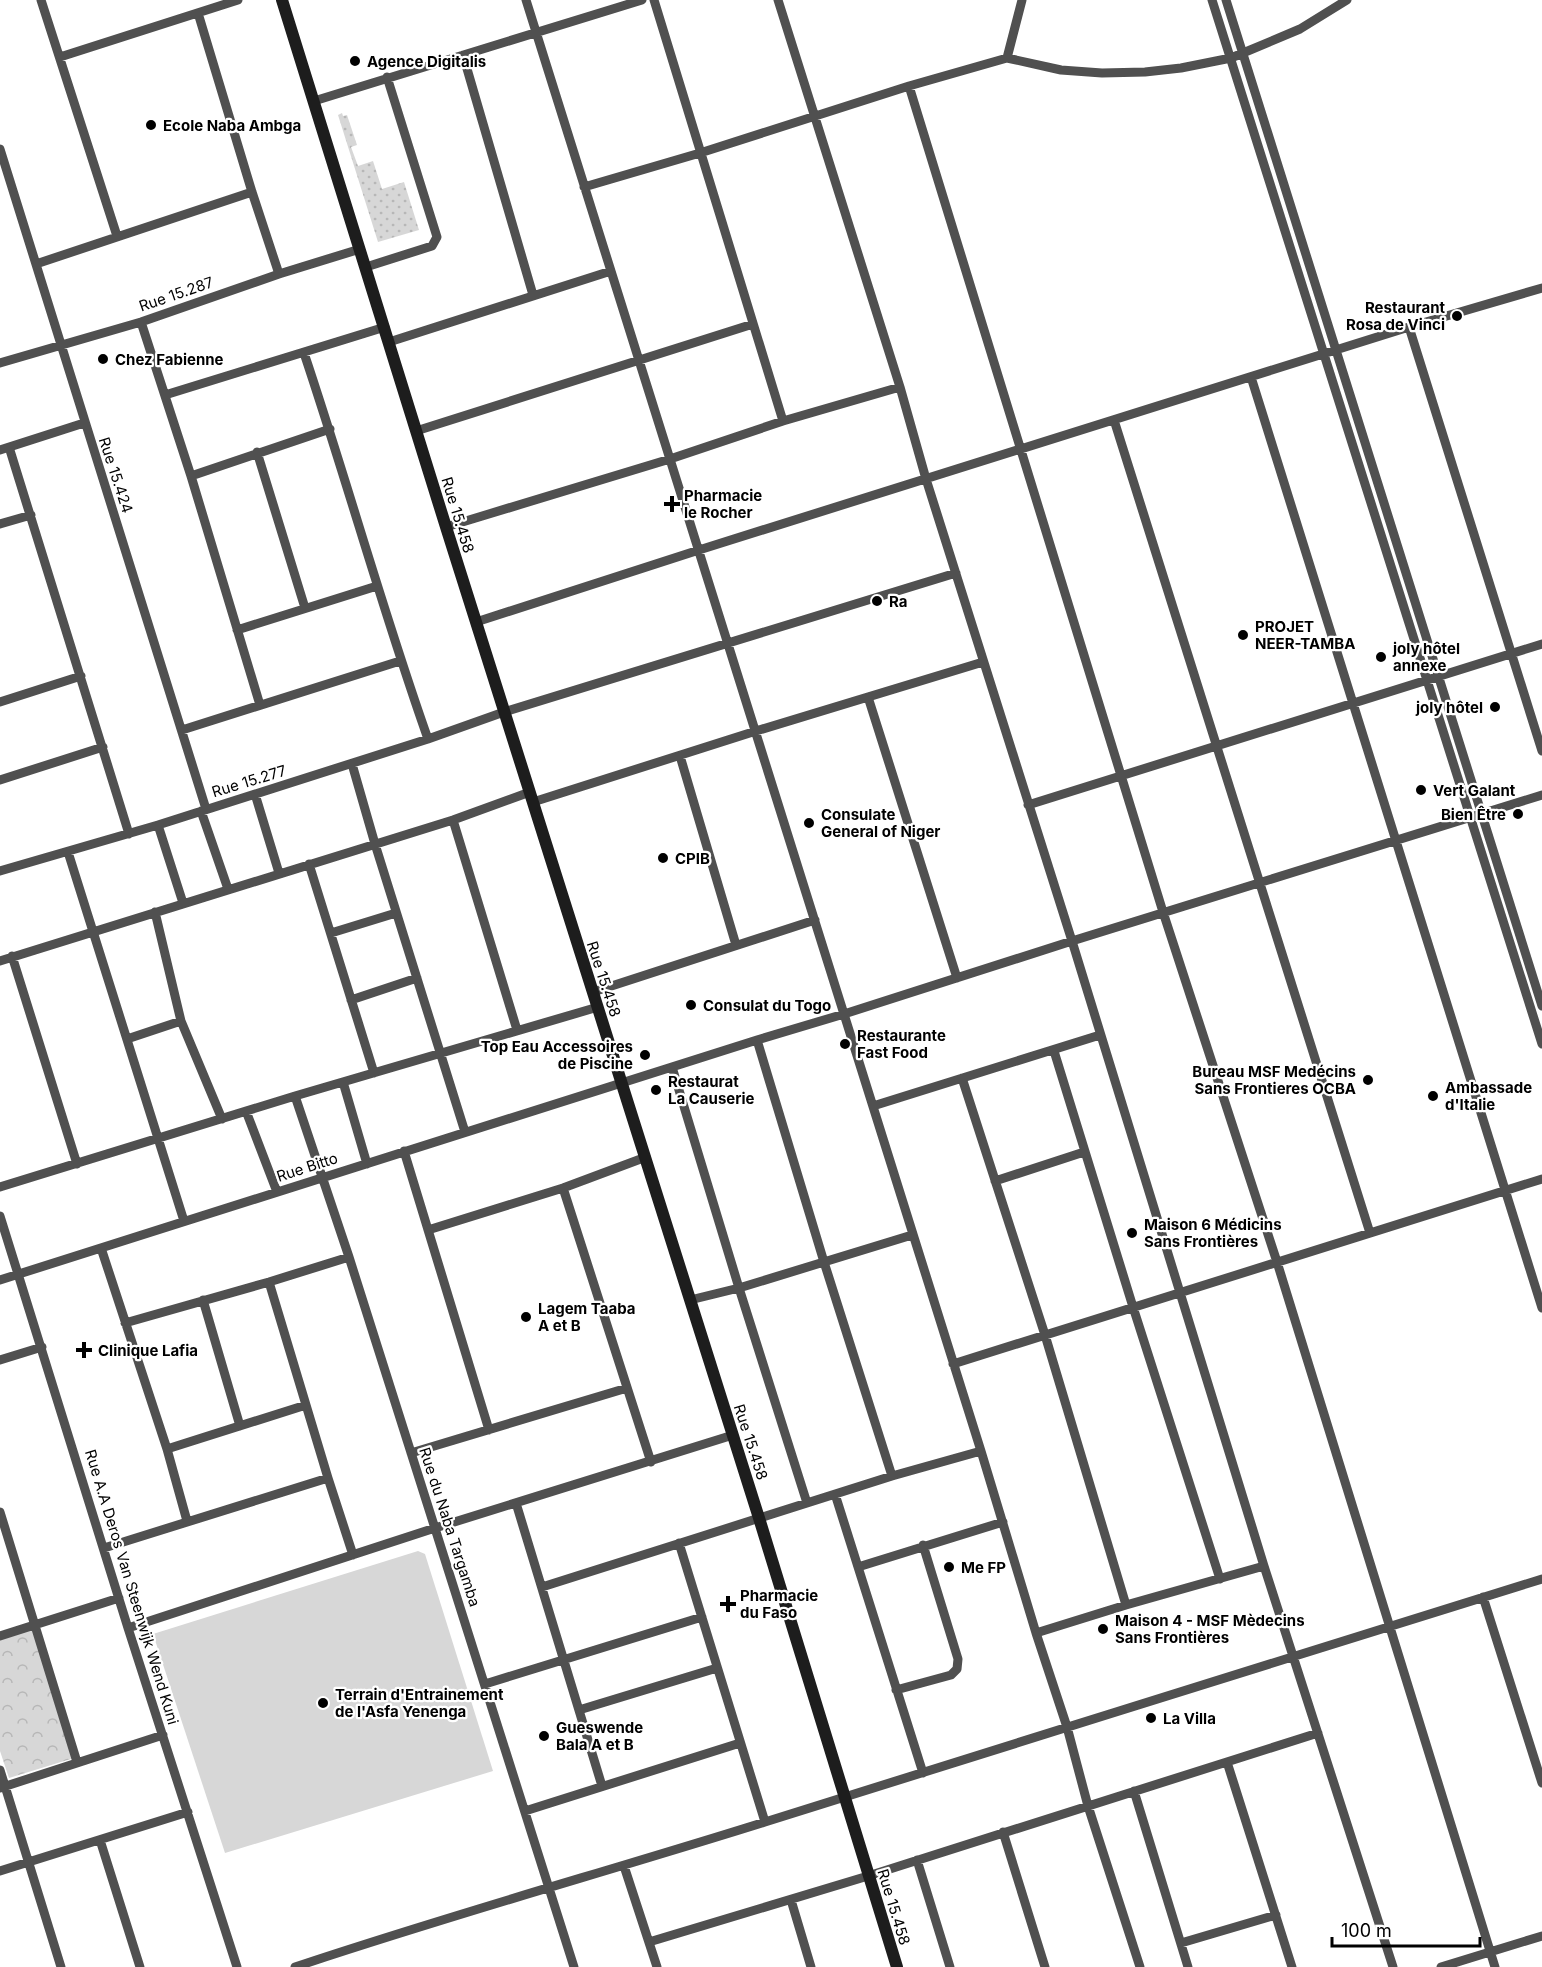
<svg xmlns="http://www.w3.org/2000/svg" width="1542" height="1967" font-family="Inter,sans-serif">
	<style>
		.grass { fill: url(#grass-dots) }
		.forest { fill: url(#forest-crowns) }
		.garden { fill: #d7d7d7 }
		.lines { fill: none; stroke-linecap: round; stroke-linejoin: round }
		.street { stroke: #505050; stroke-width: 9 }
		.secondary { stroke: #1d1d1d; stroke-width: 12 }
		.poi-dot { fill: #000; stroke: #fff; stroke-width: 2 }
		.labels { text-anchor: middle; dominant-baseline: central; stroke-width: 4.5; stroke-linejoin: round; paint-order: stroke }
		.poi-label { font-size: 15px; font-weight: bold; fill: #000; stroke: #fff; text-anchor: start }
		.street-label { font-size: 15px; fill: #000; stroke: #fff }
	</style>
	<defs>
		<pattern id="grass-dots" width="8" height="8" patternUnits="userSpaceOnUse" patternTransform="scale(1.5)"><rect width="8" height="8" fill="#d7d7d7"/><path d="M2 2h.1M6 6h.1" fill="none" stroke="#b7b7b7" stroke-width="1.8" stroke-linecap="round"/></pattern>
		<pattern id="forest-crowns" width="20" height="18" patternUnits="userSpaceOnUse" patternTransform="scale(1.5)"><rect width="20" height="18" fill="#d7d7d7"/><path d="M2 6a3 3 0 1 1 6 0M12 15a3 3 0 1 1 6 0" fill="none" stroke="#b7b7b7"/></pattern>
	</defs>
	<rect width="100%" height="100%" fill="#fff"/>
	<path class="grass" d="M342 113 343 116 347 115 357 145 351 147 358 166 373 161 382 189 404 182 419 230 378 242 338 115Z"/>
	<path class="forest" d="M34 1628 74 1758 9 1778 0 1751V1639Z"/>
	<path class="garden" d="M418 1551 425 1554 493 1771 225 1853 153 1634Z"/>
	<g class="lines">
		<path class="street" d="M41 0 117 236
			M526 0 981 1451 1036 1633 1067 1727 1088 1806 1140 1967
			M654 0 783 421
			M778 0 900 387 926 479 1072 941 1264 1566 1393 1967
			M1212 0 1542 1044
			M1226 0 1542 1006
			M198 13 252 192 279 274
			M463 55 533 295
			M60 57 238 0
			M1007 58 1022 0
			M909 86 1163 912 1277 1262 1495 1967
			M314 101 642 0
			M0 149 206 809
			M584 187 700 153 909 86 1007 58 1061 70 1102 73 1145 72 1181 68 1231 58 1300 29 1347 0
			M36 264 252 192
			M366 267 432 246 437 237 387 77
			M141 322 191 476 260 705
			M1409 327 1542 751
			M389 342 611 271
			M304 353C347 481 383 612 428 739
			M0 363 141 322 279 274 360 249
			M1251 377 1542 1308
			M165 395 385 327
			M1114 420 1370 1233
			M416 431 753 324
			M9 447 129 834
			M0 450 84 423
			M257 452 305 608
			M191 476 330 429
			M0 524 31 515
			M446 527 670 459 783 421 900 387
			M476 622 699 550 1409 327 1542 288
			M237 630 377 586
			M868 697 957 978
			M0 702 81 676
			M182 730 400 661
			M680 756 736 945
			M352 764 375 844 465 1132
			M0 780 103 747
			M255 794 279 873
			M533 802 756 731 983 662
			M1028 805 1542 644
			M201 811 228 889
			M453 820 517 1030
			M158 825 183 903
			M68 852 184 1221
			M309 864 374 1073
			M0 871 158 825 428 739 504 712 956 573
			M155 912 181 1021 222 1119
			M331 933 396 913
			M12 956 77 1164
			M0 961 453 820 530 792
			M593 992 815 920
			M351 1000 417 978
			M127 1039 181 1021
			M757 1040 824 1262 892 1476
			M1054 1051 1133 1307 1220 1579
			M672 1067 739 1288 807 1503
			M962 1078 1045 1335 1126 1605
			M343 1082 367 1164
			M295 1096 349 1257 574 1967
			M873 1106 1100 1035
			M246 1111 277 1192
			M404 1151 489 1430
			M995 1181 1084 1152
			M0 1187 295 1096 598 1007
			M563 1188 651 1462
			M0 1216 128 1628 237 1967
			M428 1230 563 1188 646 1157
			M101 1248 167 1449 187 1521
			M0 1280 757 1040 844 1014 1072 941 1542 795
			M269 1282 328 1478 353 1555
			M203 1300 240 1426
			M690 1300 739 1288 912 1235
			M125 1323 269 1282 349 1257
			M0 1360 42 1347
			M953 1364 1542 1179
			M167 1449 306 1405
			M411 1453 627 1388
			M835 1494 923 1773
			M516 1503 602 1786
			M0 1512 77 1762
			M679 1543 765 1822
			M104 1548 328 1478
			M858 1567 1003 1522
			M542 1587 892 1476 981 1451
			M1483 1597 1542 1783
			M128 1628 435 1528 733 1435
			M1036 1633 1126 1605 1264 1566
			M0 1636 119 1598
			M485 1684 702 1617
			M896 1690 951 1675 957 1669 958 1659 923 1545
			M579 1710 717 1668
			M1227 1762 1292 1967
			M0 1770 61 1967
			M0 1788 163 1735
			M1134 1791 1188 1967
			M525 1811 740 1743
			M1003 1832 1045 1967
			M100 1840 140 1967
			M917 1860 950 1967
			M624 1866 657 1967
			M0 1871 188 1812
			M791 1900 811 1967
			M649 1942 868 1876 1318 1733
			M1181 1943 1276 1915
			M295 1967C450 1915 609 1871 765 1822 1024 1742 1283 1658 1542 1579
			M1441 1967 1542 1936"/>
		<path class="secondary" d="M282 0 446 527 759 1518 897 1967"/>
	</g>
	<g class="poi-dot">
		<circle cx="355" cy="61" r="6"/>
		<circle cx="151" cy="125" r="6"/>
		<circle cx="1457" cy="316" r="6"/>
		<circle cx="103" cy="359" r="6"/>
		<path d="M669 495h6v6h6v6h-6v6h-6v-6h-6v-6h6z"/>
		<circle cx="877" cy="601" r="6"/>
		<circle cx="1243" cy="635" r="6"/>
		<circle cx="1381" cy="657" r="6"/>
		<circle cx="1495" cy="707" r="6"/>
		<circle cx="1421" cy="790" r="6"/>
		<circle cx="1518" cy="814" r="6"/>
		<circle cx="809" cy="823" r="6"/>
		<circle cx="663" cy="858" r="6"/>
		<circle cx="691" cy="1005" r="6"/>
		<circle cx="845" cy="1044" r="6"/>
		<circle cx="645" cy="1055" r="6"/>
		<circle cx="1368" cy="1080" r="6"/>
		<circle cx="656" cy="1090" r="6"/>
		<circle cx="1433" cy="1096" r="6"/>
		<circle cx="1132" cy="1233" r="6"/>
		<circle cx="526" cy="1317" r="6"/>
		<path d="M81 1341h6v6h6v6h-6v6h-6v-6h-6v-6h6z"/>
		<circle cx="949" cy="1567" r="6"/>
		<path d="M725 1595h6v6h6v6h-6v6h-6v-6h-6v-6h6z"/>
		<circle cx="1103" cy="1629" r="6"/>
		<circle cx="323" cy="1703" r="6"/>
		<circle cx="1151" cy="1718" r="6"/>
		<circle cx="544" cy="1736" r="6"/>
	</g>
	<g class="labels">
		<g class="poi-label">
			<text x="367" y="61">Agence Digitalis</text>
			<text x="163" y="125">Ecole Naba Ambga</text>
			<text x="1445" y="307" text-anchor="end">Restaurant<tspan x="1445" dy="17">Rosa de Vinci</tspan></text>
			<text x="115" y="359">Chez Fabienne</text>
			<text x="684" y="495">Pharmacie<tspan x="684" dy="17">le Rocher</tspan></text>
			<text x="889" y="601">Ra</text>
			<text x="1255" y="626">PROJET<tspan x="1255" dy="17">NEER-TAMBA</tspan></text>
			<text x="1393" y="648">joly hôtel<tspan x="1393" dy="17">annexe</tspan></text>
			<text x="1483" y="707" text-anchor="end">joly hôtel</text>
			<text x="1433" y="790">Vert Galant</text>
			<text x="821" y="814">Consulate<tspan x="821" dy="17">General of Niger</tspan></text>
			<text x="1506" y="814" text-anchor="end">Bien Être</text>
			<text x="675" y="858">CPIB</text>
			<text x="703" y="1005">Consulat du Togo</text>
			<text x="857" y="1035">Restaurante<tspan x="857" dy="17">Fast Food</tspan></text>
			<text x="633" y="1046" text-anchor="end">Top Eau Accessoires<tspan x="633" dy="17">de Piscine</tspan></text>
			<text x="1356" y="1071" text-anchor="end">Bureau MSF Medécins<tspan x="1356" dy="17">Sans Frontieres OCBA</tspan></text>
			<text x="668" y="1081">Restaurat<tspan x="668" dy="17">La Causerie</tspan></text>
			<text x="1445" y="1087">Ambassade<tspan x="1445" dy="17">d'Italie</tspan></text>
			<text x="1144" y="1224">Maison 6 Médicins<tspan x="1144" dy="17">Sans Frontières</tspan></text>
			<text x="538" y="1308">Lagem Taaba<tspan x="538" dy="17">A et B</tspan></text>
			<text x="98" y="1350">Clinique Lafia</text>
			<text x="961" y="1567">Me FP</text>
			<text x="740" y="1595">Pharmacie<tspan x="740" dy="17">du Faso</tspan></text>
			<text x="1115" y="1620">Maison 4 - MSF Mèdecins<tspan x="1115" dy="17">Sans Frontières</tspan></text>
			<text x="335" y="1694">Terrain d'Entrainement<tspan x="335" dy="17">de l'Asfa Yenenga</tspan></text>
			<text x="1163" y="1718">La Villa</text>
			<text x="556" y="1727">Gueswende<tspan x="556" dy="17">Bala A et B</tspan></text>
		</g>
		<g class="street-label">
			<text transform="translate(176 294) rotate(-19)">Rue 15.287</text>
			<text transform="translate(116 475) rotate(72)">Rue 15.424</text>
			<text transform="translate(458 515) rotate(73)">Rue 15.458</text>
			<text transform="translate(249 781) rotate(-17)">Rue 15.277</text>
			<text transform="translate(604 979) rotate(72)">Rue 15.458</text>
			<text transform="translate(307 1167) rotate(-18)">Rue Bitto</text>
			<text transform="translate(751 1442) rotate(72)">Rue 15.458</text>
			<text transform="translate(450 1527) rotate(72)">Rue du Naba Targamba</text>
			<text transform="translate(132 1587) rotate(73)">Rue A.A Deros Van Steenwijk Wend Kuni</text>
			<text transform="translate(894 1907) rotate(73)">Rue 15.458</text>
		</g>
	</g>
	<path d="M1332 1937v9h148v-9" fill="none" stroke="#000000" stroke-width="3"/>
	<text x="1341" y="1937" font-size="18" fill="#000000" stroke="#ffffff" stroke-width="4.5" paint-order="stroke">100 m</text>
</svg>
